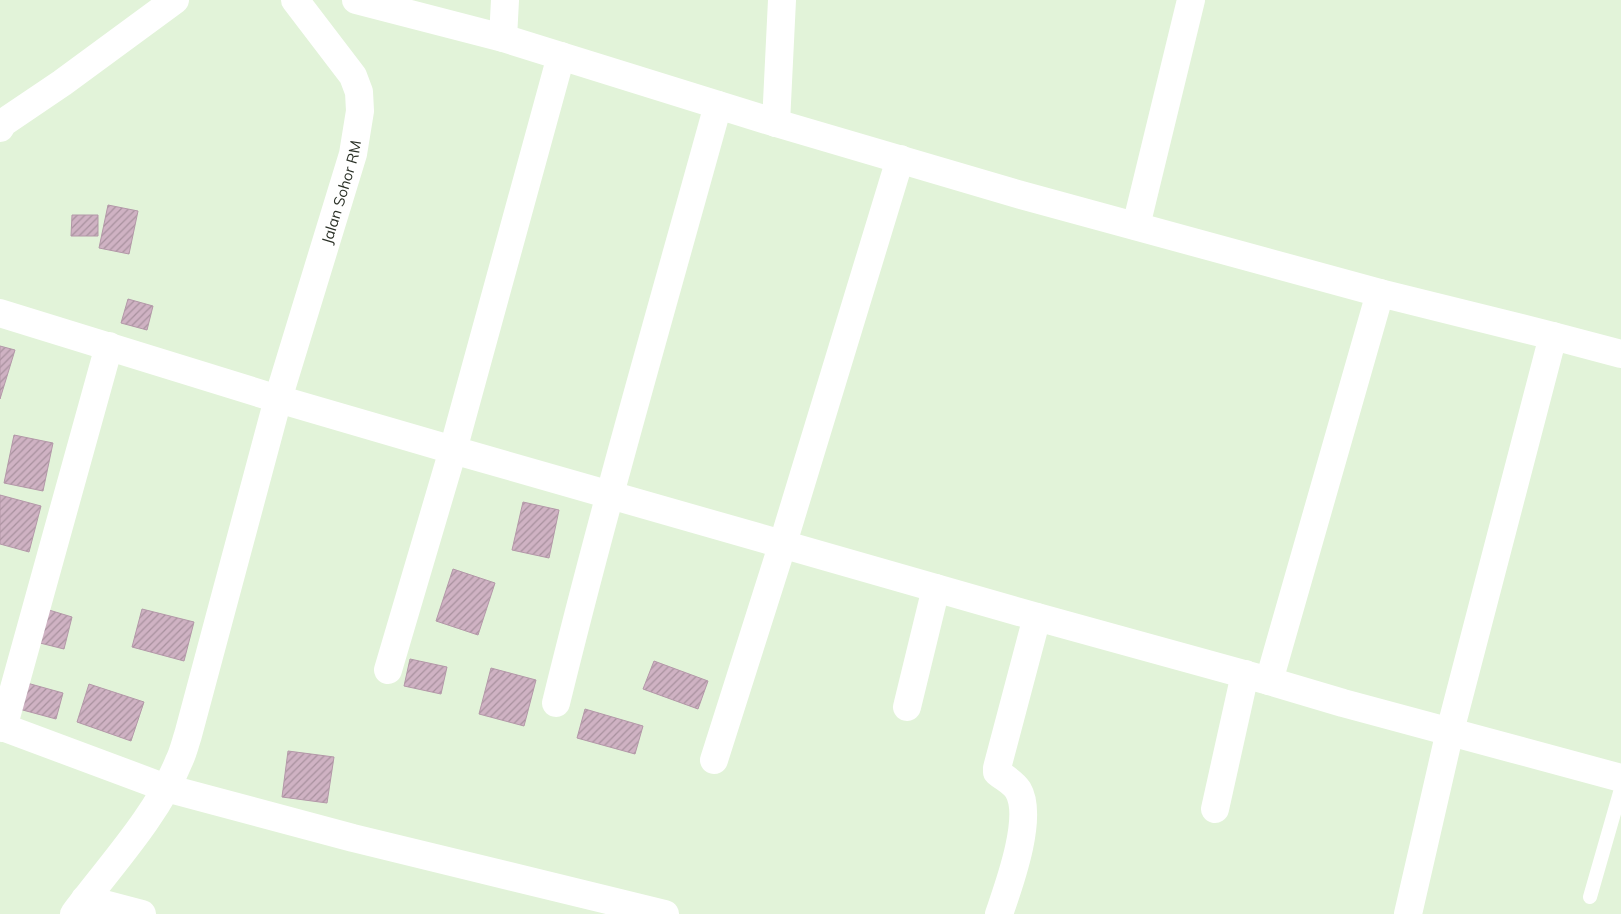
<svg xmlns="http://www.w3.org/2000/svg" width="1621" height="914" font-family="Mulish,sans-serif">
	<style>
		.building { fill: url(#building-hatch); stroke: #b398a8 }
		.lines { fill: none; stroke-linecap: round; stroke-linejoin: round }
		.service { stroke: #fff; stroke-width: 14 }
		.minor { stroke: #fff; stroke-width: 28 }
		.labels { text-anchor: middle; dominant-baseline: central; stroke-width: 4.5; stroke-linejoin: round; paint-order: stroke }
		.street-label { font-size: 15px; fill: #2b3127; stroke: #fff }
	</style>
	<defs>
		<pattern id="building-hatch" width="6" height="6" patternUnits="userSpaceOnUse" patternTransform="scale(1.25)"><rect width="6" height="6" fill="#cfb2c3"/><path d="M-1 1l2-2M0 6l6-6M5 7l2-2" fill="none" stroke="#a8919e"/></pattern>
	</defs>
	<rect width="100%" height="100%" fill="#e2f3d9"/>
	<path class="building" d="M108 205 138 211 129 254 99 248Z
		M72 215H98V236H71Z
		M128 299 153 306 147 330 121 323Z
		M0 346 15 350 0 399Z
		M14 435 53 443 43 491 4 483Z
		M0 495 41 506 29 552 0 544Z
		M523 502 559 510 549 558 512 550Z
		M453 569 495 583 478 635 436 621Z
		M142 609 194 622 184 661 132 647Z
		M49 610 72 617 64 649 40 643Z
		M410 659 447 667 441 694 404 686Z
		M654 661 708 681 698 709 643 689Z
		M491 668 536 680 524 726 479 714Z
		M27 683 63 693 56 719 19 709Z
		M89 684 144 702 131 741 77 722Z
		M585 709 643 726 635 754 577 738Z
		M288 751 334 757 327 803 282 797Z"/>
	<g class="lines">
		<path class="service" d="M1590 897 1621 789"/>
		<g class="minor">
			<path d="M356 0 503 38 776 123 1021 195 1380 293 1553 336 1621 354"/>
			<path d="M503 38 505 0"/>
			<path d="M776 123 782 0"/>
			<path d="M0 128 3 123 62 83 175 0"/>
			<path d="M1136 226 1191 0"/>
			<path d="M0 313 278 399 453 450 1037 617 1269 681 1343 703 1621 778"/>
			<path d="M388 670 453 450 561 56"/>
			<path d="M1269 681 1380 293"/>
			<path d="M556 703C605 503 663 304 718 105"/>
			<path d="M907 707 936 588"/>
			<path d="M0 726 166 788 353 838 665 914"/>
			<path d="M3 728 109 346"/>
			<path d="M714 760 783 543 900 159"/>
			<path d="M1215 809 1245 674"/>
			<path d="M85 899 142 914"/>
			<path id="s1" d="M74 914C109 867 157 816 179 761 183 753 185 744 188 735L278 399 353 154 360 111 359 92 353 76 295 0"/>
			<path d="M999 914C1009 885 1034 817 1018 790 1013 782 1004 778 997 772V768L1037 617"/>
			<path d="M1408 914 1450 731 1553 336"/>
		</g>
	</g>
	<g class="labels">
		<g class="street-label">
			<text stroke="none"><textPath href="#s1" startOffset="778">Jalan Sohor RM</textPath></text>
		</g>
	</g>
</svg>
